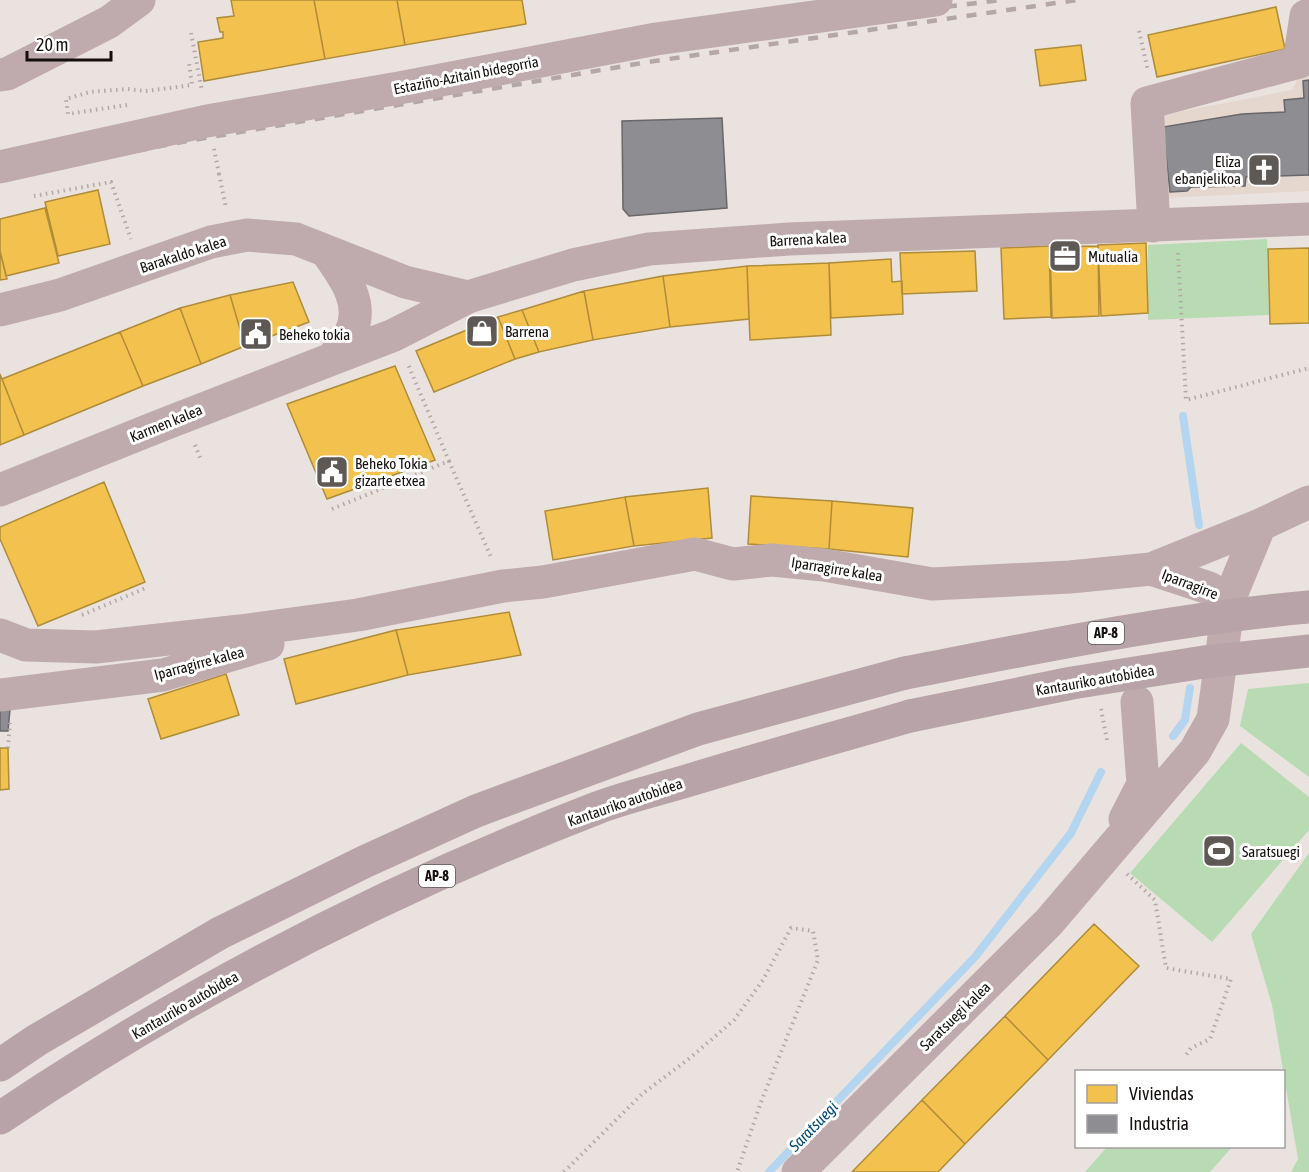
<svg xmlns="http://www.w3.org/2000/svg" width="1309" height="1172" font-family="'Asap Condensed',sans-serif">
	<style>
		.built { fill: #e5d6ce }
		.green { fill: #b8dbb3 }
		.homes { fill: #f2c14e; stroke: #af8c3a; stroke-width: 1.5 }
		.industry { fill: #8d8d92; stroke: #69676a; stroke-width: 1.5 }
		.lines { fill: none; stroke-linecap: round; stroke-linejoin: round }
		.stream { stroke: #b4d5f0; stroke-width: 8 }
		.path { stroke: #b4a7a8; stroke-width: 4; stroke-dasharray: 1.5 4.5; stroke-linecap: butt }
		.minor { stroke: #bfaaae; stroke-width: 33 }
		.highway { stroke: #b8a3a8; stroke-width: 33 }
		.rail { stroke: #b5a7a8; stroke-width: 4.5; stroke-dasharray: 10 10; stroke-linecap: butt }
		.path-bridge { stroke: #b4a7a8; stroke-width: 4; stroke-dasharray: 1.5 4.5; stroke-linecap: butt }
		.minor-bridge { stroke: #bfaaae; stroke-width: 33 }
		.highway-bridge { stroke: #b8a3a8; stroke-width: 33 }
		.labels { text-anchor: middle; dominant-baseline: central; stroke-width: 6; stroke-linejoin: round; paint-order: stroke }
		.shield { fill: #fff; stroke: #5a5756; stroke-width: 1.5 }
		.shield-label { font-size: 14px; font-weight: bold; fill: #140f0d }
		.street-label { font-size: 15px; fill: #140f0d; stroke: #fff }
		.poi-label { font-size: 15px; fill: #140f0d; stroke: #fff; text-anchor: start }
		.water-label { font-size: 16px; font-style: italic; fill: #004973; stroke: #fff }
	</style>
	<rect width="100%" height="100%" fill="#eae2de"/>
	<path class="built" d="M1309 37V191L1162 198 1158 116 1292 90 1305 65Z"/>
	<path class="green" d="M1267 239 1269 315 1148 320V245Z
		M1309 683V777L1240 726 1248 689Z
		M1241 743 1309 797V830L1212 942 1130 873Z
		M1309 853V1172H1291L1298 1159 1272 1005 1251 934Z
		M1107 1147V1146L1232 1147 1210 1172H1085Z"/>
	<path class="homes" d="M231 0H314L325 59 204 81 198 42 223 38V32H220L217 18 234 16Z
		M314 0H397L405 45 325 59Z
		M397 0H522L526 24 405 45Z
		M1276 7 1285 49 1157 77 1148 35Z
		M1081 45 1086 80 1040 86 1035 50Z
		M98 190 110 244 58 256 45 202Z
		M45 208 59 263 6 276 0 251V219Z
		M1146 243 1148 313 1101 316 1098 245Z
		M1049 246 1051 317 1004 319 1001 248Z
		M1098 246 1099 316 1052 318 1050 247Z
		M1309 248V323L1270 324 1268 249Z
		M0 251 7 279 0 280Z
		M975 251 977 291 902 294 900 253Z
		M891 259 892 282 902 281 903 314 831 318 829 263Z
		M829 263 831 335 750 340 747 266Z
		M747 266 749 319 670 327 663 276Z
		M663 276 670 327 593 340 584 291Z
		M293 282 309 322 245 346 230 295Z
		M584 291 593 340 539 352 522 310Z
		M230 295 245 346 201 364 180 308Z
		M180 308 201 364 143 386 120 332Z
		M522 310 539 352 515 359 498 317Z
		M498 317 515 359 434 392 416 351Z
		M120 332 143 386 24 435 2 379Z
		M395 366 435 460 327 499 287 404Z
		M0 374 24 435 0 445Z
		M104 482 145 582 38 626 0 539V527Z
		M708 488 712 538 634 546 625 497Z
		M751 496 832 501 829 549 748 544Z
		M625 497 634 546 553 560 545 511Z
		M832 501 913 508 908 557 829 549Z
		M509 612 521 655 408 675 396 630Z
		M396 630 408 675 296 704 284 659Z
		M226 674 239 715 161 739 148 699Z
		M0 748H8L9 789 0 790Z
		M1094 924 1139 966 1048 1060 1005 1016Z
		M1005 1016 1048 1060 965 1144 922 1100Z
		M922 1100 965 1144 938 1172H852Z"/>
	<path class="industry" d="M1309 80V175L1246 177 1245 186 1191 187 1187 191 1170 192 1163 127 1242 114 1285 112 1284 100 1304 98 1303 81Z
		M722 118 727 208 629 216 623 209 622 121Z
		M0 709H10L8 731H0Z"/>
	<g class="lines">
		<path class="stream" d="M1183 416 1199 525
			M1173 736 1185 720 1190 688
			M769 1172 975 957 1071 833 1101 772"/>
		<path class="path" d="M1139 31 1148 71
			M191 33 202 91
			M127 105 68 114 66 99 90 92 127 89 146 91 192 85 189 63
			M219 174 226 208
			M34 196 111 182 131 239
			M1178 253 1186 400 1309 368
			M195 445 201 460
			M449 461 491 557
			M332 509 449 461 407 362
			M82 615 148 587
			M1101 709 1107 740
			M8 748 10 723
			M1127 874 1155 900 1166 968 1231 979 1210 1039 1191 1048 1184 1058
			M564 1172 642 1094 690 1058 734 1020 763 980 791 928 813 931 818 960 761 1102 737 1172"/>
		<path class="minor" d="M0 75 7 74 109 22 139 0
			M1154 226 1147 103 1299 62 1306 16 1309 15
			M326 251C342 274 365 302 351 332 347 341 338 350 332 359
			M0 310 60 295 211 242 247 235 296 239 405 282 468 297
			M0 490 162 425 394 335 468 297 573 265 649 249 789 239 1309 219
			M1151 569 1209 588 1229 600
			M0 635 26 645 96 647 240 631 358 615 503 586 543 582 695 554 733 564 772 560 824 565 932 584 1070 577 1151 569 1260 525 1309 502
			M0 695 163 675 268 644
			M1125 819 1143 784 1137 702
			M798 1172 1049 922 1195 751 1213 719 1229 600 1260 525"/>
		<path class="highway" d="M0 1065 37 1040 220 933 364 862 476 811 698 729 905 673
			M0 1118C186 993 388 889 597 808 628 796 661 789 693 779 765 757 838 737 910 716"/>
		<path class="rail" d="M0 164C270 114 541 65 813 24 875 15 938 8 1000 0
			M0 177 182 142 648 62 1077 0"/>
		<path class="path-bridge" d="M214 149 219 174"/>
		<path class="minor-bridge" d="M0 167 207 121 399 88 656 39 936 0"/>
		<path class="highway-bridge" d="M905 673C1039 647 1173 619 1309 607
			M910 716 1072 683 1204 662 1309 651"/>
	</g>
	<defs>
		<g id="church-square" transform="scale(1.725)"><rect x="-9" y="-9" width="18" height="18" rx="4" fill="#5f5956" stroke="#fff"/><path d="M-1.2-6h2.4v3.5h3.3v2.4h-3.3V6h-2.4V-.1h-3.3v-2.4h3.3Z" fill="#fff"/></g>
		<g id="office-square" transform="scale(1.725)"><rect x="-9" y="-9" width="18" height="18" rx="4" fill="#5f5956" stroke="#fff"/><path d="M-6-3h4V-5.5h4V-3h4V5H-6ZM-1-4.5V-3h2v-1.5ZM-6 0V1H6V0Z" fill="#fff"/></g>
		<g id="shop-square" transform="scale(1.725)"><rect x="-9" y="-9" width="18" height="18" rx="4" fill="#5f5956" stroke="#fff"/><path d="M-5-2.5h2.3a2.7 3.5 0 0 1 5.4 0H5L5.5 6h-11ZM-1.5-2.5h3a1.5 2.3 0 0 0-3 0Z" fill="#fff"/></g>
		<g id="civic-square" transform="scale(1.725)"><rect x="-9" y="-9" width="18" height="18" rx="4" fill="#5f5956" stroke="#fff"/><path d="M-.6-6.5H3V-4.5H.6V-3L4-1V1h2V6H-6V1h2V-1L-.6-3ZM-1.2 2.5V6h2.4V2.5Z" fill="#fff"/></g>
		<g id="stadium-square" transform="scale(1.725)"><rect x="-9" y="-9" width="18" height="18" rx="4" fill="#5f5956" stroke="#fff"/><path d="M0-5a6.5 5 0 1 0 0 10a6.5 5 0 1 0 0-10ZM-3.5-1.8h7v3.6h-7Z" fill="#fff"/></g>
	</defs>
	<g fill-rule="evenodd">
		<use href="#church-square" x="1264" y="170"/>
		<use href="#office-square" x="1065" y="256"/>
		<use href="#shop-square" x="482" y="331"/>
		<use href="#civic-square" x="256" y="334"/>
		<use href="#civic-square" x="332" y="472"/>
		<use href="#stadium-square" x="1219" y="851"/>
	</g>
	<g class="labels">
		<g class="shield">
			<rect x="1088" y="622" width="36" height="22" rx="4.5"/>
			<rect x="419" y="865" width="36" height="22" rx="4.5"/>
		</g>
		<g class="shield-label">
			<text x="1106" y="633">AP-8</text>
			<text x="437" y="876">AP-8</text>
		</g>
		<g class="street-label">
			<text transform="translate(466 75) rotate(-11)">Estaziño-Azitain bidegorria</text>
			<text transform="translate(808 239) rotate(-3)">Barrena kalea</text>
			<text transform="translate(183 254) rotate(-18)">Barakaldo kalea</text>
			<text transform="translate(166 423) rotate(-22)">Karmen kalea</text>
			<text transform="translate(837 569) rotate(9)">Iparragirre kalea</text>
			<text transform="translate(1190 584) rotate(21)">Iparragirre</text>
			<text transform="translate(199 663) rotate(-15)">Iparragirre kalea</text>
			<text transform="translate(1095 680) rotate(-10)">Kantauriko autobidea</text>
			<text transform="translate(625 802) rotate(-19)">Kantauriko autobidea</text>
			<text transform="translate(185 1005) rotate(-30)">Kantauriko autobidea</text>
			<text transform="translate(955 1016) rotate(-44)">Saratsuegi kalea</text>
		</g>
		<g class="poi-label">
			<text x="1241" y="161" text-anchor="end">Eliza<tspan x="1241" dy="17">ebanjelikoa</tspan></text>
			<text x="1088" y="256">Mutualia</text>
			<text x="505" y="331">Barrena</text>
			<text x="279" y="334">Beheko tokia</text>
			<text x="355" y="463">Beheko Tokia<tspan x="355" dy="17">gizarte etxea</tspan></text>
			<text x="1242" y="851">Saratsuegi</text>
		</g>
		<g class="water-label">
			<text transform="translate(813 1126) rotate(-46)">Saratsuegi</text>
		</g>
	</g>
	<rect x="1075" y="1070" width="210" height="78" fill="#ffffff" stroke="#a19f9e" stroke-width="1.5"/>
	<rect x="1087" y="1085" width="30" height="18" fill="#f2c14e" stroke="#a19f9e" stroke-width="1.5"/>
	<text x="1129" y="1100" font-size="18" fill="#140f0d">Viviendas</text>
	<rect x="1087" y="1115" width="30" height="18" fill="#8d8d92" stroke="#a19f9e" stroke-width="1.5"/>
	<text x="1129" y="1130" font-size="18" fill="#140f0d">Industria</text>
	<path d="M27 51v9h84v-9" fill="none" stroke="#140f0d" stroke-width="3"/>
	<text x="36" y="51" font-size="18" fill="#140f0d" stroke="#ffffff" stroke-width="4.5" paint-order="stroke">20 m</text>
</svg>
